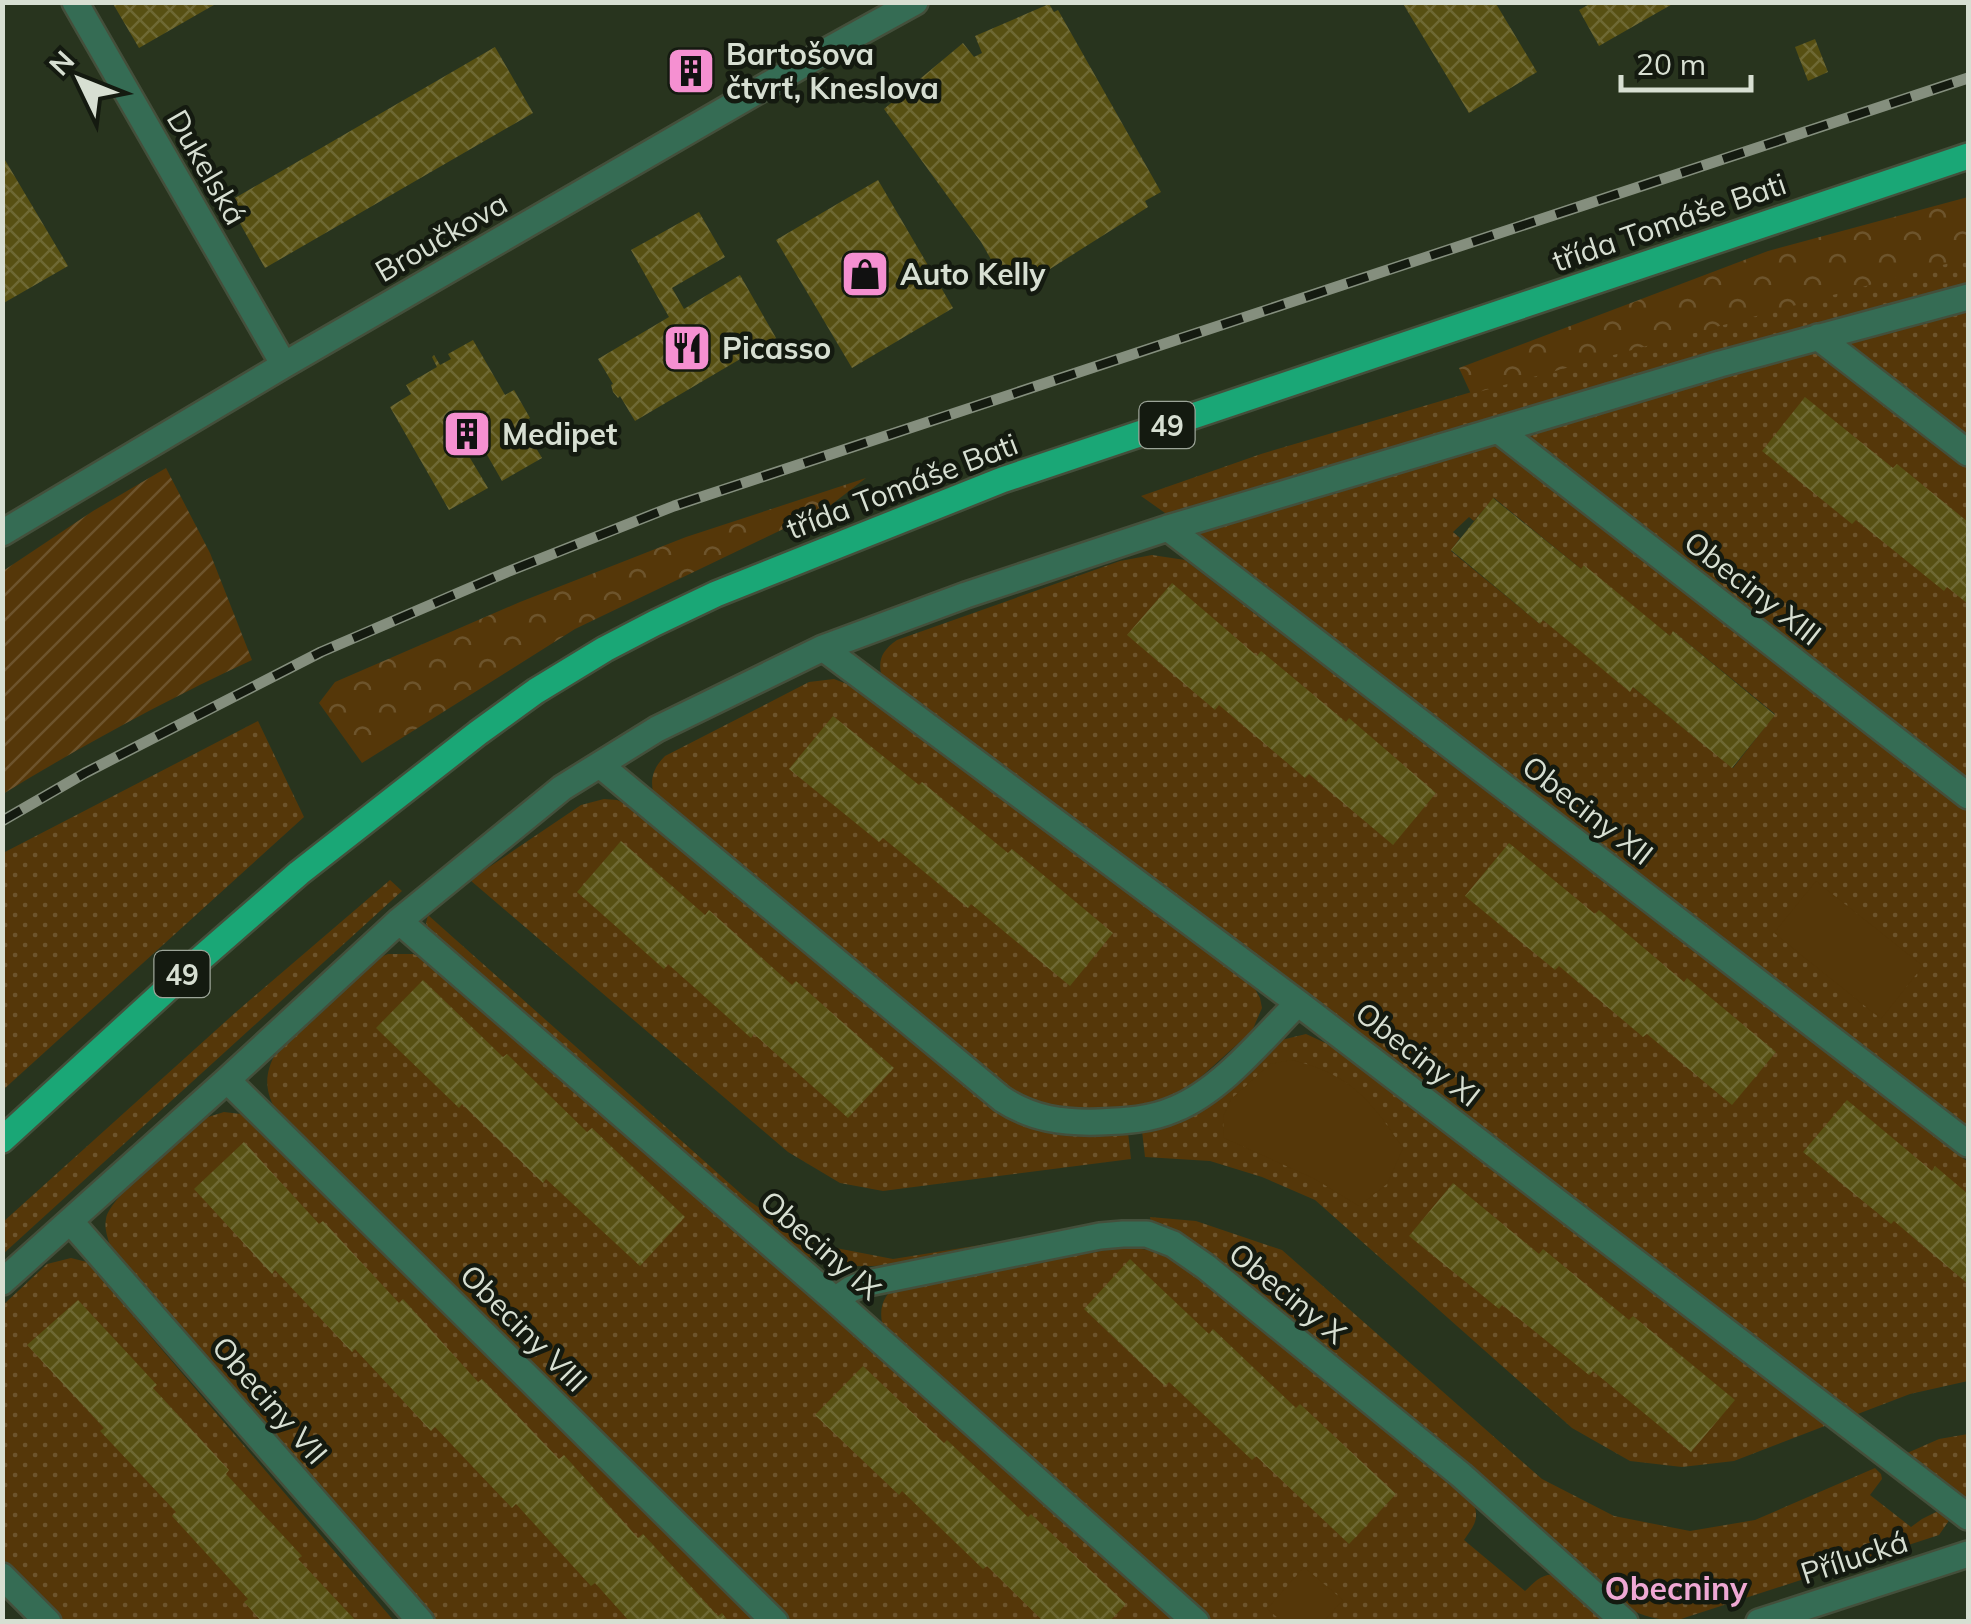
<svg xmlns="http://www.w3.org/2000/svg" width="1971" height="1624" font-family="Mulish,sans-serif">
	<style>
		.grass { fill: url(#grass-dots); fill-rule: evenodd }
		.forest { fill: url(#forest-crowns) }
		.park { fill: #553709 }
		.garden { fill: url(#garden-furrows) }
		.building { fill: url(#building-cross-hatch) }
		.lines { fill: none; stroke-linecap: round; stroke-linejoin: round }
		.minor-casing { stroke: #444f3b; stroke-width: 30 }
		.tertiary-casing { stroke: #444f3b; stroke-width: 30 }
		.primary-casing { stroke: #444f3b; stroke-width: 30 }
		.minor { stroke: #356c54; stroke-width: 25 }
		.tertiary { stroke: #356c54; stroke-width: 25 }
		.primary { stroke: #1aa776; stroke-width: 25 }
		.rail-casing { stroke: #858f7e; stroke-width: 11 }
		.rail { stroke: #141a10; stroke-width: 8; stroke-dasharray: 22; stroke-linecap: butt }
		.labels { text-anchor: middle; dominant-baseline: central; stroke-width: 9; stroke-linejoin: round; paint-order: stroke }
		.shield { fill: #141a10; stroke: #9ca498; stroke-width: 2.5 }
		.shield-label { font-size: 28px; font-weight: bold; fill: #d7dfd2 }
		.poi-label { font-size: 30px; font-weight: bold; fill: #d7dfd2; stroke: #141a10; text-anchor: start }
		.street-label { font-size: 30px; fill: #d7dfd2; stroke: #141a10 }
		.neighbourhood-label { font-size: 32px; font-weight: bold; fill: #efa8d4; stroke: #141a10 }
	</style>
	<defs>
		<pattern id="grass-dots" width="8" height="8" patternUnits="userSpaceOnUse" patternTransform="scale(2.5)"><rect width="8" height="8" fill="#553709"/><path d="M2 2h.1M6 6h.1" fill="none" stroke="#6d542c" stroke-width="1.8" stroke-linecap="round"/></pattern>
		<pattern id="forest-crowns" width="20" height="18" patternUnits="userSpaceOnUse" patternTransform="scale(2.5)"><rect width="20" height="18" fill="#553709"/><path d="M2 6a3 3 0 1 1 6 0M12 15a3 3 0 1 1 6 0" fill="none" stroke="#6d542c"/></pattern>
		<pattern id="garden-furrows" width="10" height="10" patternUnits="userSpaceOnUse" patternTransform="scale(2.5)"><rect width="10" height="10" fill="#553709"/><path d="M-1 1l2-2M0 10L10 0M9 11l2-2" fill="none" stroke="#6d542c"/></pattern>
		<pattern id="building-cross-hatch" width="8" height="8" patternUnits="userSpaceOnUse" patternTransform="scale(2.5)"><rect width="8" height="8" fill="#575013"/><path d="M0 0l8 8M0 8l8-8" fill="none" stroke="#6e6934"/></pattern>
	</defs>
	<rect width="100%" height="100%" fill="#28341e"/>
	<path class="grass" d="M1968 246V1127L1175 520 1141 496 1261 454ZM1494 498 1581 569 1670 636 1674 632 1775 714 1733 768 1633 687 1543 620 1539 623 1451 551 1460 538 1453 532 1469 517 1474 521Z
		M1152 555 1185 560 1968 1162V1381L1910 1394 1855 1415 883 681C877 662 880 652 897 640L1120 561Z
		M834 679 855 687 1254 987 1260 998 1262 1008 1252 1031 1181 1095 1145 1110 1100 1114 1037 1107 995 1080 656 801C649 783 651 770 665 756L809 682Z
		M258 721 304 817 3 1090V853Z
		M604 799 617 800 631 806 1010 1116C1020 1121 1030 1126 1040 1130 1068 1140 1100 1135 1128 1132L1131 1159 883 1191 840 1183 788 1152 470 880 581 805Z
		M390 880 402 891 3 1254V1222L236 1012Z
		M428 915 748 1200 810 1243 893 1259 1138 1220 1139 1226 1121 1225C1075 1233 1029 1241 983 1249 923 1259 856 1280 799 1253L430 933 426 923Z
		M388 954H413L437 964 1181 1621H792L275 1109C264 1088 265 1073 276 1052L378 958Z
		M1306 1034 1330 1045 1830 1424 1734 1461 1682 1467 1630 1461 1572 1428 1315 1200 1262 1177 1210 1161 1145 1157 1142 1131 1157 1129 1192 1113 1277 1041Z
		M224 1112 241 1114 758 1621H428L112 1250C108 1240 104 1229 106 1219 110 1195 184 1137 205 1118Z
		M1150 1217 1196 1221 1282 1250 1542 1479 1614 1516 1690 1531 1755 1520 1875 1468 1881 1474 1882 1479 1870 1495 1911 1527 1922 1519 1942 1509 1949 1515 1950 1519 1939 1535 1681 1619C1662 1621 1647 1618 1630 1609L1192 1245 1152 1228Z
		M1125 1247 1157 1251 1184 1264 1474 1505C1480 1520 1472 1528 1464 1540L1525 1591C1536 1581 1543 1571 1560 1576L1611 1621H1213L885 1333C877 1312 881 1293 902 1284Z
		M71 1258 87 1262 394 1621H62L3 1562V1305L47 1264Z
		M1968 1434V1501L1905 1454 1939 1439Z"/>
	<path class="forest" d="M1968 197V258L1471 394 1459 368 1768 251Z
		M866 478 827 508 575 629 362 763 319 703 335 682 520 602 686 537Z"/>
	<path class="park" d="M1816 881 1923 966 1881 1019 1774 933Z
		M1292 1060C1352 1075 1370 1100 1403 1148L1387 1184 1359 1206 1313 1178 1224 1138 1223 1117 1231 1099 1270 1064Z
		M1304 1567 1343 1600 1324 1621H1282L1267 1609Z"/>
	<path class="garden" d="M166 468 210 553 252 660C166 700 83 745 3 794V571L93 511Z"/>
	<path class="building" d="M112 2H219L139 48Z
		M1402 2H1495L1537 72 1469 113Z
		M1593 2H1676L1599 46 1579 10Z
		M1049 4 1054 12 1058 10 1161 192 1145 201 1148 207 1031 281 1026 273 1010 283 1008 279 1004 282 981 242 884 109 963 43 974 57 982 53 975 36Z
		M1815 39 1828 72 1808 81 1795 47Z
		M495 47 533 113 265 268 228 202Z
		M696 64 700 70 686 79 682 72Z
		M2 155 68 266 2 304Z
		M878 180 953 308 852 368 776 240Z
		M699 212 725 257 672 288 684 309 740 275 776 338 635 421 620 396 618 398 613 392 611 385 613 384 598 359 669 317 631 250Z
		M473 340 505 395 514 390 530 418 521 423 542 458 502 481 482 446 467 453 488 488 449 510 390 407 411 394 406 385 437 367 432 357 434 355 440 365 451 359 448 354Z
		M1805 397 1893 468 1897 464 1968 522V604L1947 587 1944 591 1856 520 1852 524 1762 451Z
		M1493 498 1581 569 1584 565 1670 636 1673 631 1775 715 1732 768 1633 687 1630 692 1543 620 1540 624 1451 550Z
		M1172 583 1257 656 1261 651 1346 722 1349 718 1436 793 1393 845 1309 774 1305 778 1219 705 1215 710 1127 635Z
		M833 716 919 785 922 782 1008 853 1012 849 1113 933 1070 986 971 904 968 908 883 838 879 842 789 769Z
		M621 841 705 915 709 910 792 985 796 981 894 1068 848 1118 754 1034 751 1038 668 964 664 969 577 892Z
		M1509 843 1595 914 1599 910 1684 982 1687 978 1776 1052 1732 1105 1647 1034 1643 1037 1559 966 1555 970 1465 896Z
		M423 980 503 1057 507 1054 587 1132 592 1128 685 1217 640 1266 546 1179 543 1183 462 1104 459 1108 376 1028Z
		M1847 1100 1932 1171 1935 1166 1968 1194V1284L1894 1221 1891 1224 1803 1152Z
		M244 1142 319 1224 323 1221 399 1303 403 1299 478 1382 482 1379 559 1459 564 1455 638 1538 643 1534 718 1616 722 1613 729 1622H630L595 1583 591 1586 516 1504 512 1508 435 1427 431 1431 355 1349 352 1352 275 1270 272 1274 194 1189Z
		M1453 1183 1539 1254 1543 1249 1629 1320 1633 1316 1735 1400 1691 1452 1593 1371 1589 1375 1502 1305 1499 1309 1409 1236Z
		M1130 1259 1209 1334 1213 1329 1296 1408 1300 1404 1396 1494 1349 1544 1256 1456 1252 1460 1169 1382 1165 1386 1084 1309Z
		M78 1300 157 1385 153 1388 229 1470 226 1474 302 1556 298 1559 357 1622H262L244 1602 248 1599 172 1516 176 1512 100 1431 104 1428 27 1345Z
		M863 1366 944 1443 947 1440 1028 1517 1031 1514 1126 1604 1109 1622H1044L987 1566 983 1569 902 1491 899 1495 815 1415Z"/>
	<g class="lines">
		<g class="minor-casing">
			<path id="minor" d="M75 2 284 365
				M1818 337 1968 453
				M1498 430 1968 796
				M1168 528 1968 1144
				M2 533 284 365 830 49 915 2
				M823 648 1298 1003 1968 1517
				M600 765 1002 1099C1032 1119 1063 1123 1099 1122 1125 1121 1150 1120 1175 1109 1222 1090 1263 1038 1298 1003
				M399 921 835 1300 1196 1622
				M227 1080 775 1622
				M70 1221 421 1622
				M2 1282 227 1080 399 921 562 788 657 729 823 648 966 595 1168 528 1720 364 1968 297
				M835 1300 851 1289 863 1284 1100 1236 1123 1234H1147L1173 1244 1206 1267 1461 1475 1625 1622
				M2 1576 48 1622"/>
		</g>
		<g class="tertiary-casing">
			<path id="tertiary" d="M1759 1622 1968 1554"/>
		</g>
		<g class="primary-casing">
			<path id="primary" d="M2 1140 190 968 299 873 478 733 536 691 605 649 655 623 716 594 1002 480 1968 156"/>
		</g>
		<use href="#minor" class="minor"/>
		<use href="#tertiary" class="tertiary"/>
		<use href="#primary" class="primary"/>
		<g class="rail-casing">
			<path id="rail" d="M2 821 85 773 321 652 507 572 674 506 1968 78"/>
		</g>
		<use href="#rail" class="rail"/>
	</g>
	<defs>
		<g id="building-square" transform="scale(2.5)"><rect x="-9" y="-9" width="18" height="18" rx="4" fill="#f590d1" stroke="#141a10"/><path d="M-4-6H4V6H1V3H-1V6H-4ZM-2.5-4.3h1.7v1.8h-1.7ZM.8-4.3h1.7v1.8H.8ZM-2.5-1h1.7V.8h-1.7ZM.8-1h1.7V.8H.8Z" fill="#111"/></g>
		<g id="shop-square" transform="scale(2.5)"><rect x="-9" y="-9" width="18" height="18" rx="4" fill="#f590d1" stroke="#141a10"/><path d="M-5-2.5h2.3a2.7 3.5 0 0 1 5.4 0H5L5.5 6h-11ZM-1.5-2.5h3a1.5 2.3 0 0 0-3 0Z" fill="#111"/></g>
		<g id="restaurant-square" transform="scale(2.5)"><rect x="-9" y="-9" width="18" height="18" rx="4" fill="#f590d1" stroke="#141a10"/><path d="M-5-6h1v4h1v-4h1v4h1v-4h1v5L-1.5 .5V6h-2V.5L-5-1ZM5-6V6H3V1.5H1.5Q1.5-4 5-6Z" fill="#111"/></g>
	</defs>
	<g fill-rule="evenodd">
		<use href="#building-square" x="691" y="71"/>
		<use href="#shop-square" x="865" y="274"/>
		<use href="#restaurant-square" x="687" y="348"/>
		<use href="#building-square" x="467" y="434"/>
	</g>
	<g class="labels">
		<g class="shield">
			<rect x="1139.5" y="402" width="55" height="46" rx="8"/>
			<rect x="154.5" y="951" width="55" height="46" rx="8"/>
		</g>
		<g class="shield-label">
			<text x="1167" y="425">49</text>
			<text x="182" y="974">49</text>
		</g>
		<g class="poi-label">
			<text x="726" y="54">Bartošova<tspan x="726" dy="34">čtvrť, Kneslova</tspan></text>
			<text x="900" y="274">Auto Kelly</text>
			<text x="722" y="348">Picasso</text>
			<text x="502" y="434">Medipet</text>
		</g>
		<g class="street-label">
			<text transform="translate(207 167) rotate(60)">Dukelská</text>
			<text transform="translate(1669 222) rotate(-19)">třída Tomáše Bati</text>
			<text transform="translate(441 237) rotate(-30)">Broučkova</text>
			<text transform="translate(902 486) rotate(-21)">třída Tomáše Bati</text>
			<text transform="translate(1753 588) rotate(38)">Obeciny XIII</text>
			<text transform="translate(1588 810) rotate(38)">Obeciny XII</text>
			<text transform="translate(1418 1054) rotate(38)">Obeciny XI</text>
			<text transform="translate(821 1245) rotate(41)">Obeciny IX</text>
			<text transform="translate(1288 1293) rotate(39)">Obeciny X</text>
			<text transform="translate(524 1328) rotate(45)">Obeciny VIII</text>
			<text transform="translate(270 1400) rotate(49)">Obeciny VII</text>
			<text transform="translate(1854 1557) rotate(-18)">Přílucká</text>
		</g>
		<g class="neighbourhood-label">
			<text x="1676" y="1588">Obecniny</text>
		</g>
	</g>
	<rect width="1971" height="1624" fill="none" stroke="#d7dfd2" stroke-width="10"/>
	<g transform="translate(80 80) rotate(313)" stroke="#141a10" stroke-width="8" paint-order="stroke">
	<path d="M0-8L18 38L0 25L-18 38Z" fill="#d7dfd2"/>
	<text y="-15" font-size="28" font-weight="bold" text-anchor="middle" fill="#d7dfd2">N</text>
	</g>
	<path d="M1621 75v15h130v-15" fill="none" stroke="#d7dfd2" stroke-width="5"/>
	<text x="1636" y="75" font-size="30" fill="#d7dfd2" stroke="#141a10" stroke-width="8" paint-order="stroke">20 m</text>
</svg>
